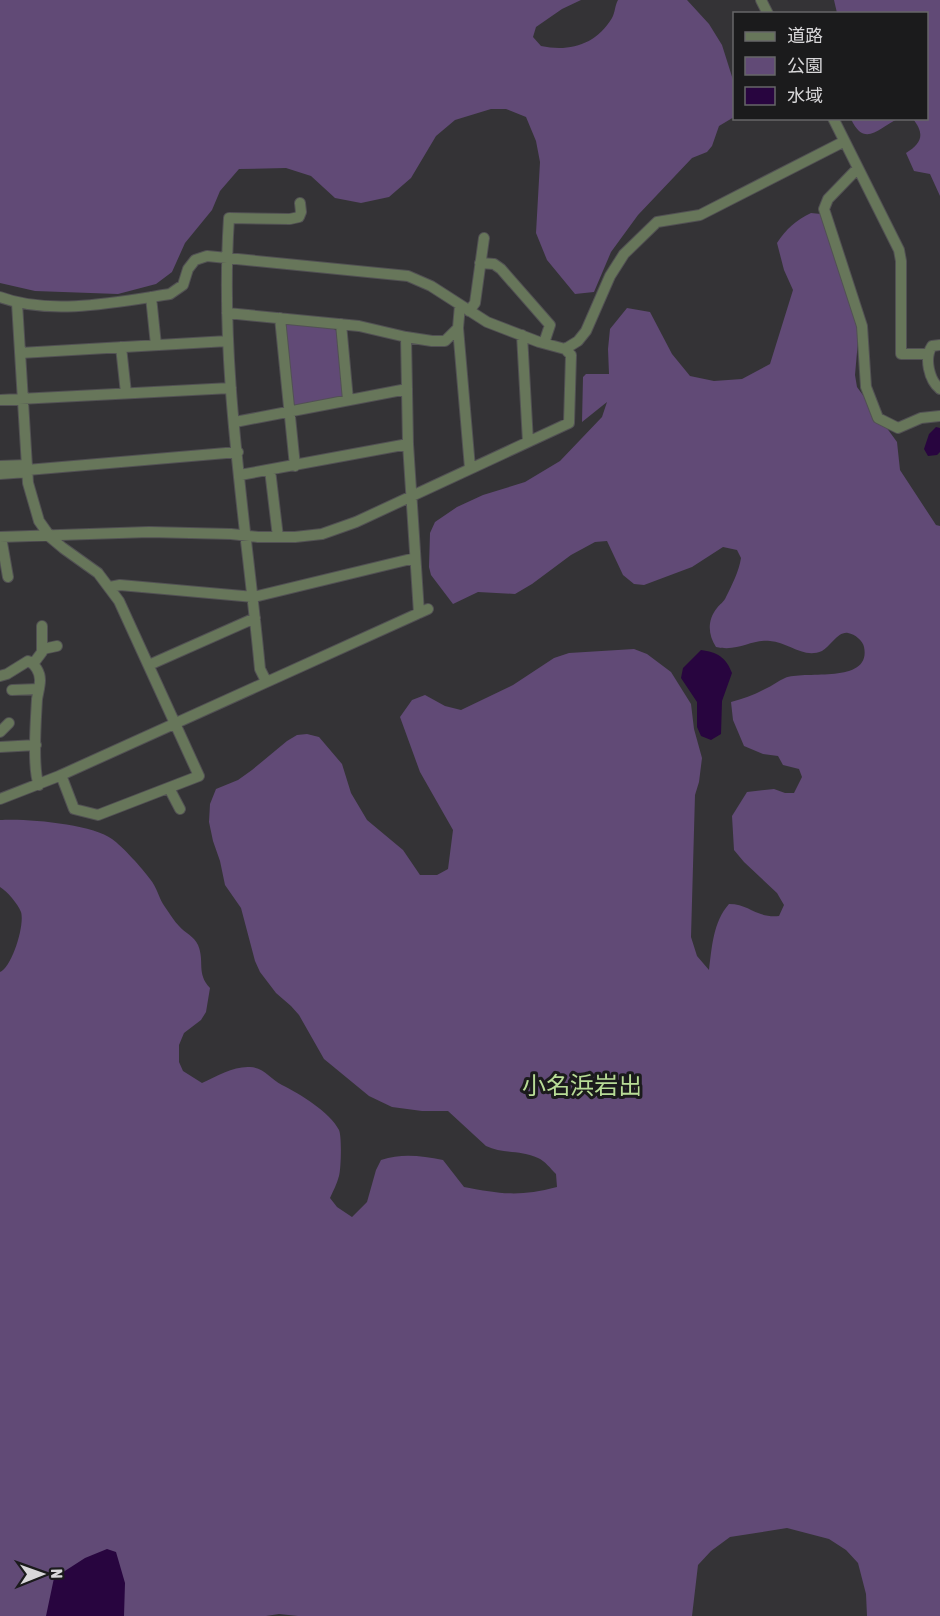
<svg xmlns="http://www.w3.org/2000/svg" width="940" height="1616" font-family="'Asap Condensed','Noto Sans JP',sans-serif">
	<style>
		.green { fill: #614a76 }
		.water { fill: #28053f }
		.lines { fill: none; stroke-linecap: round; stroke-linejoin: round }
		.minor-casing { stroke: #525154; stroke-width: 12 }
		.minor { stroke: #67765a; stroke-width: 10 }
		.labels { text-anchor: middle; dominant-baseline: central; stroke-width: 6; stroke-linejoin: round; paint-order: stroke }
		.quarter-label { font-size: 24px; fill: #b8dc96; stroke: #1b1b1c }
	</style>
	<rect width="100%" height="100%" fill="#343336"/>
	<path class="green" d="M0 0H581L562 9 536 27 533 37 541 46C569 52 596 45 612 18 615 13 615 5 618 0H687L709 24 722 45 734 83V117L719 126 712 146 707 152 692 158 638 215 611 252 594 292 575 294 547 260 536 233 540 162 536 141 526 117 506 109H491L455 120 436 136 411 178 389 197 361 203 335 198 311 176 286 168 239 169 220 191 212 210 185 243 172 272 156 284 118 294 35 291 0 283Z
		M834 0H940V196L930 174 914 171 906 153C922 143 925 134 913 119L926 118V14L837 13Z
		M851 119H898C879 127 865 149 851 119Z
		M811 213 821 214 859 329 855 375 857 387 897 442 900 470 936 525 940 526V1616H867L866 1594 858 1563 846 1550 829 1539 787 1528 730 1537 711 1551 698 1565 692 1616H298L279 1614 266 1616H0V972C12 967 25 925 21 912 18 904 7 891 0 887V820C25 818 93 824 112 839 122 846 143 869 150 879 157 887 159 899 165 907 170 914 174 921 179 926 185 933 194 936 198 945 205 962 196 973 210 988L206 1012 201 1020 184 1033 179 1045V1062L183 1071 202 1083C217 1076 234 1066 250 1067 265 1068 270 1079 282 1085 300 1094 330 1112 339 1130 342 1137 341 1169 339 1176 337 1184 333 1191 330 1198L337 1207 352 1217 367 1202 376 1170 381 1160C403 1153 421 1156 443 1160L464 1187C501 1194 519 1197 557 1187L556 1174C550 1168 545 1161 538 1158 521 1150 502 1154 486 1146L448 1111H422L392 1107 369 1096 324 1059 299 1015 291 1006 276 993 260 972 255 961 241 908 225 885 220 861 213 841 209 822 210 804 216 789 238 780 252 770 287 741 297 735 307 734 319 737 342 764 351 793 367 820 403 850 420 875H437L448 869 453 830 420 772 400 717 412 700 425 695 445 706 461 710 513 685 554 658 569 653 634 649 647 654 671 672 691 704 694 729 702 758 699 782 695 795 691 937 697 956 709 970C712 947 713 922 729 904 750 904 755 918 779 916L784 905 777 893 744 862 734 850 732 816 747 792 774 789 785 793H794L802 777 799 769 783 765 778 756 763 754 744 746 733 720 731 702C743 699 754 695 765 689 772 686 778 681 785 678 804 670 872 685 864 647 863 641 855 634 848 633 838 631 830 647 822 651 803 659 788 642 770 641 751 639 739 652 716 647 708 635 707 620 717 608 720 604 724 602 726 597 732 585 739 571 741 558L737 550 723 547 692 567 644 585 634 584 623 575 607 541 595 542 571 555 532 584 515 594 478 592 453 604 431 575 429 567 430 533 435 522 457 507 483 495 525 482 560 461 602 417 607 402 582 422 583 377 586 374H609L608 349 610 329 627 308 650 312 672 354 690 376 714 381 742 379 770 364 793 290 784 270 777 243C786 229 796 220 811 213Z
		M286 323 334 329 337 331 344 395 342 398 296 407 292 405 283 325Z"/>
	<path class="water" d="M936 427 940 428V452L937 455 928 456 924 449 929 434Z
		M701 650C717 652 726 657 732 673L722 701 721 734 711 740 701 736 697 727V702L681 678 683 668Z
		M107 1549 116 1552 125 1583 124 1616H46L54 1578 85 1558Z"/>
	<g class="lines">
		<g class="minor-casing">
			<path id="minor" d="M761 0 768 14
				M833 118 899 250 901 261V354H928
				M857 169 828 199 824 209 862 326 866 387 878 418 898 428 921 418 940 416
				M480 263 494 264 501 269 550 325 544 343
				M0 297C50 316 118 302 170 294L183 285 188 269 195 260 207 256 408 276 431 286 487 322 539 342 565 349 571 355 569 423 356 522 322 534 295 537H258L231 534 149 532 0 537
				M151 297 156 345
				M17 303 28 483 39 521 51 538 63 548 98 573 119 601 199 776 98 815 74 809 61 775
				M460 305 458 328 470 468
				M469 311 475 303 484 238
				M227 313 359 326 406 337 432 341H445L458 328
				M280 318 295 466
				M341 324 348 400
				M522 335 528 442
				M406 337 408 444 419 613
				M940 345 932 346C924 358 929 380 940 389
				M121 347 126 393
				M565 349 578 341 586 331 610 276 624 254 657 222 700 215 843 142
				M20 353 228 341
				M0 400 231 388
				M235 422 407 389
				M0 466 27 465
				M27 470 238 452
				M270 470 278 537
				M0 474 27 472
				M240 475 408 444
				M1 537 8 577
				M110 587 120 585 254 597 415 558
				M43 649 57 646
				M33 664 42 652V626
				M149 665 255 618
				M0 676 7 674 28 661C35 664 40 672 40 680 40 686 38 693 37 699 36 718 32 769 39 785
				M266 681 260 669C246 520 219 368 229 218L290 219 299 217 301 212 300 203
				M12 690 39 689
				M0 732 9 723
				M0 747 36 745
				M169 788 180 809
				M0 799 59 776 428 609"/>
		</g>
		<use href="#minor" class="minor"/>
	</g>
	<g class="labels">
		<g class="quarter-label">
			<text x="582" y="1085">小名浜岩出</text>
		</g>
	</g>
	<rect x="733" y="12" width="195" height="108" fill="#1b1b1c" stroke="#676768" stroke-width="1.5"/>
	<rect x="745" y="32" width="30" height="9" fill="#67765a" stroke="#676768" stroke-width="1.5"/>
	<text x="787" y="42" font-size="18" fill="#d9d8da">道路</text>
	<rect x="745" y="57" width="30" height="18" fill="#614a76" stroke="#676768" stroke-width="1.5"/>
	<text x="787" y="72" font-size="18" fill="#d9d8da">公園</text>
	<rect x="745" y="87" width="30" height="18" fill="#28053f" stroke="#676768" stroke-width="1.5"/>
	<text x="787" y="102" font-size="18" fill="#d9d8da">水域</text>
	<g transform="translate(42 1574) rotate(89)" stroke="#1b1b1c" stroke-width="4.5" paint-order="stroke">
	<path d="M0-4.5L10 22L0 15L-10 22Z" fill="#d9d8da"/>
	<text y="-9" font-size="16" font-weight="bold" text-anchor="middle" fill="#d9d8da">N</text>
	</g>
</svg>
